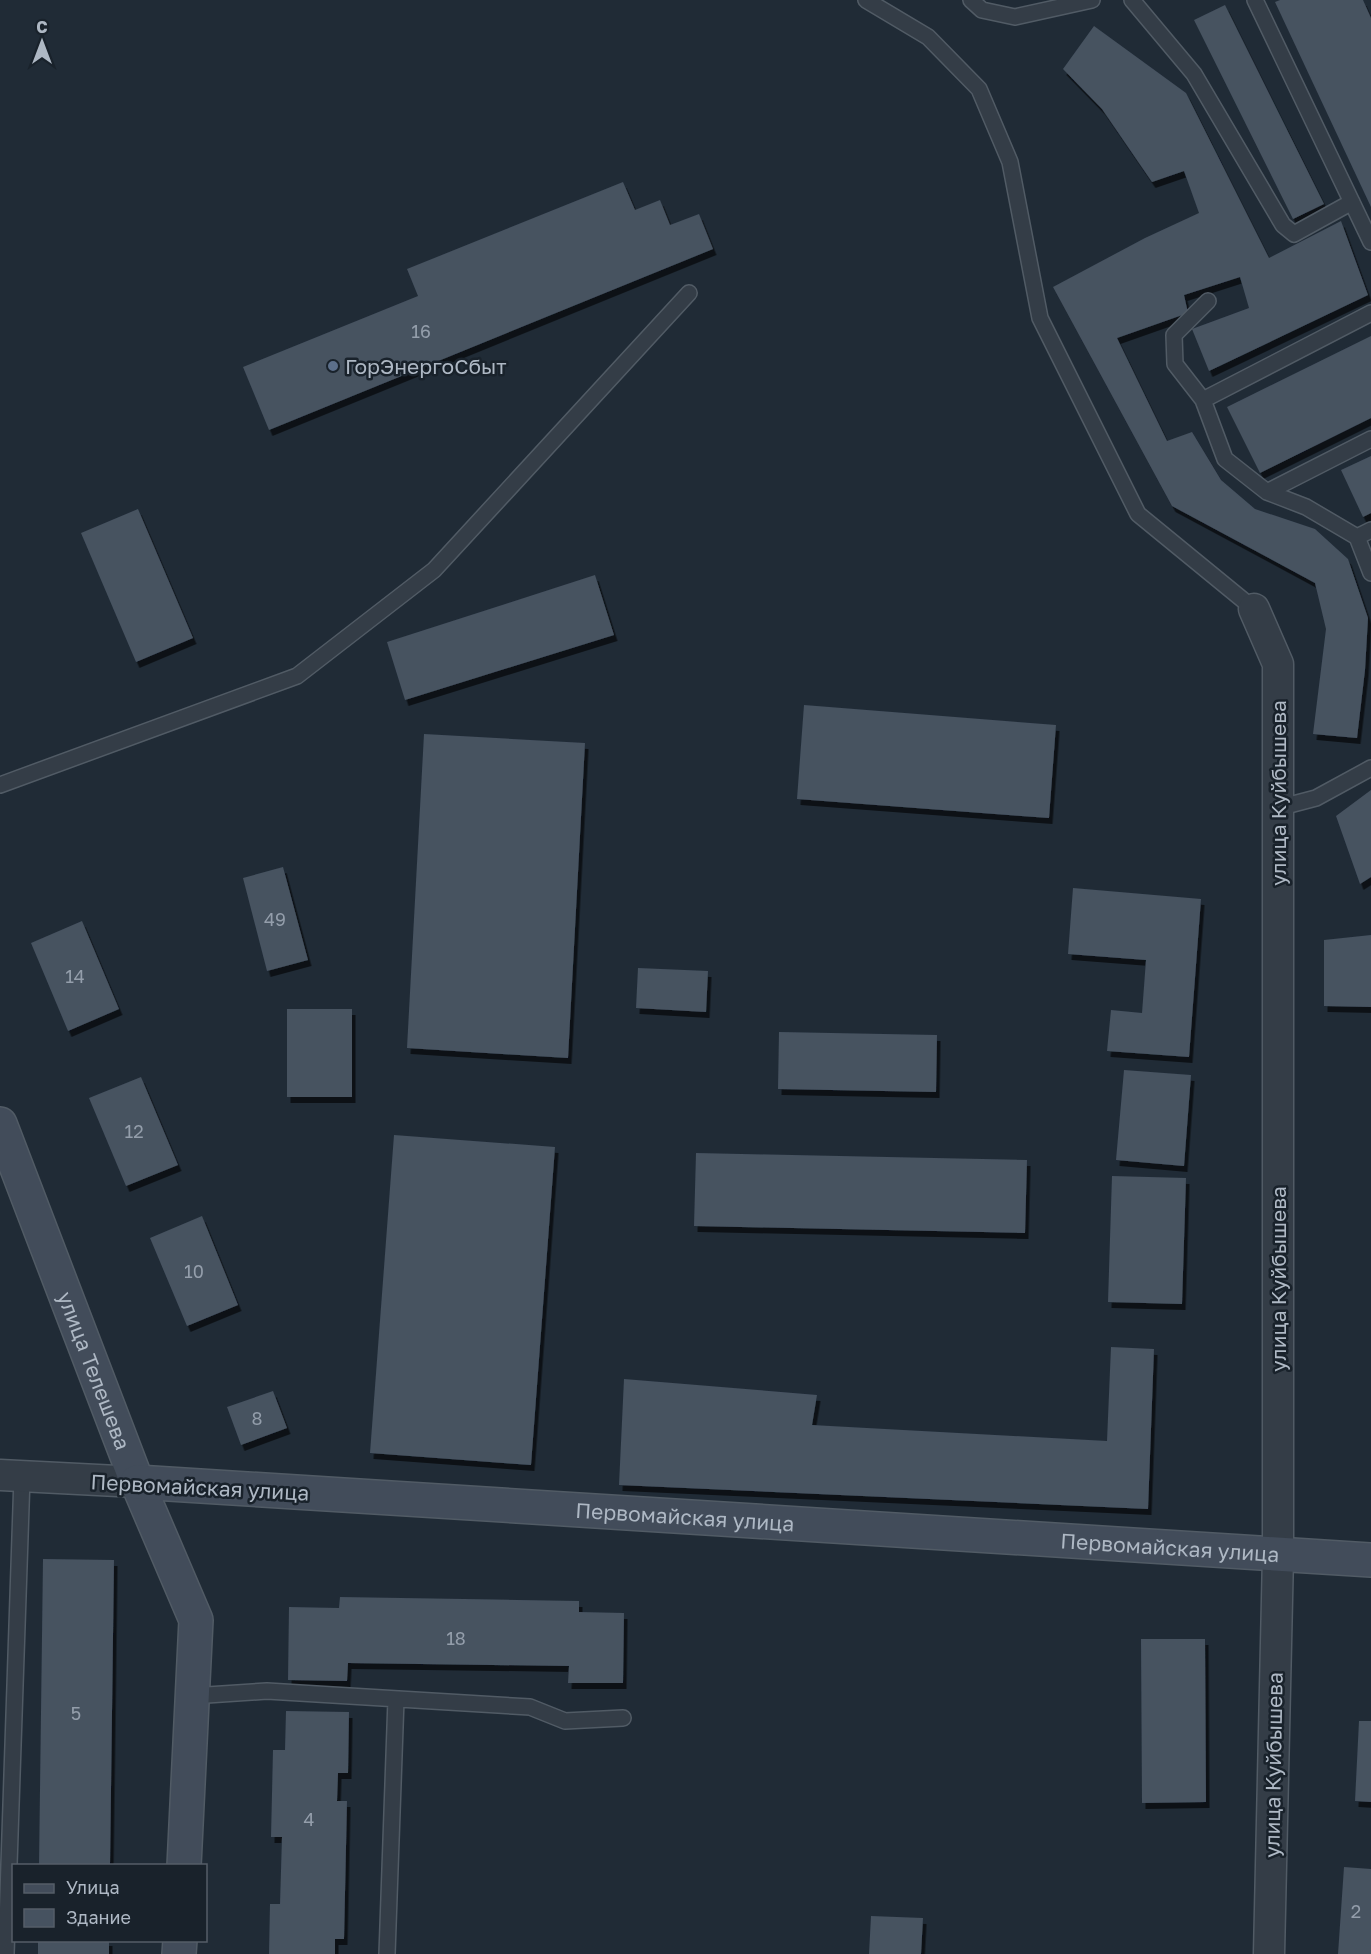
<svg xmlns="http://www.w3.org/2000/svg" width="1371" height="1954" font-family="'Golos Text',sans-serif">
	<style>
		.building { fill: #465260; filter: url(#shadow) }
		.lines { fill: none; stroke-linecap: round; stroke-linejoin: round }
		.lane-casing { stroke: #515b65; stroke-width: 18 }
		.street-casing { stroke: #515b65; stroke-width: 33 }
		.secondary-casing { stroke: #515b65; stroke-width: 36 }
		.lane { stroke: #343d47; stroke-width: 15 }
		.street { stroke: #343d47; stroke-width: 30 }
		.secondary { stroke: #424c5a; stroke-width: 33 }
		.service-dot { fill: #5c6f8a; stroke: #19222b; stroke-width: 2 }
		.labels { text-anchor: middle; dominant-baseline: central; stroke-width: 5; stroke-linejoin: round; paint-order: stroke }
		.number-label { font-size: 18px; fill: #949eab }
		.poi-label { font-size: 21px; fill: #aeb8c4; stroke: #19222b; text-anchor: start }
		.street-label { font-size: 21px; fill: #aeb8c4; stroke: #19222b }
	</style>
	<defs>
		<filter id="shadow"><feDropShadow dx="3.5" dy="6" stdDeviation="0" flood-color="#0009"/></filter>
	</defs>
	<rect width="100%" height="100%" fill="#202b36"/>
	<path class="building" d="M1280 0H1363L1371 18V207L1275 2Z
		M1225 5 1324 204 1293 219 1194 20Z
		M1094 26 1186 93 1269 258 1341 221 1368 295 1209 371 1192 329 1249 308 1240 277 1184 295 1188 313 1117 338 1167 441 1192 432 1221 480 1255 509 1315 529 1348 559 1368 618 1365 670 1357 738 1313 734 1326 629 1315 583 1172 506 1053 287 1145 238 1199 213 1184 171 1152 182 1102 109 1063 69Z
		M623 182 635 210 660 200 670 225 699 214 713 249 269 430 243 367 418 296 407 269Z
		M1371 336V418L1260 473 1227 407Z
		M1371 456V513L1363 517 1341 470Z
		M138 509 193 638 136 662 81 533Z
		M595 575 614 635 405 700 387 642Z
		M804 705 1056 725 1049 818 797 799Z
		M424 734 585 743 568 1058 407 1048Z
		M1371 790V877L1360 884 1336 816Z
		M283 867 308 960 267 971 243 878Z
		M1073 888 1201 899 1189 1057 1107 1051 1111 1010 1142 1013 1146 960 1068 954Z
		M82 921 119 1009 68 1031 31 943Z
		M1371 935V1007L1324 1006V940Z
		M638 968 708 971 706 1012 636 1008Z
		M287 1009H352V1097H287Z
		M779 1032 937 1035 936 1092 778 1089Z
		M1124 1070 1191 1075 1184 1166 1116 1160Z
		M141 1077 178 1165 126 1186 89 1098Z
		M394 1135 555 1147 531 1465 370 1453Z
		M696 1153 1027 1160 1025 1233 694 1226Z
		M1112 1176 1186 1178 1182 1304 1108 1302Z
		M202 1216 238 1305 187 1326 150 1238Z
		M1111 1347 1154 1349 1148 1509 619 1485 624 1379 817 1395 812 1425 1107 1441Z
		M273 1391 287 1428 241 1445 227 1407Z
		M43 1559 114 1560 110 1866H39Z
		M340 1597 579 1601V1612L624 1613 623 1683H568L569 1666 348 1663 347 1681 288 1680 289 1607 339 1608Z
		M1141 1639H1205L1206 1802 1142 1803Z
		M286 1711 349 1712 348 1773H338L337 1801H347L344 1939H335V1954H269L270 1904H280L282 1837H271L273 1750H285Z
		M1359 1721H1371V1802L1355 1801Z
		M1344 1867 1371 1869V1954H1338Z
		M871 1916 923 1918 921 1954H869Z
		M38 1940H109V1954H38Z"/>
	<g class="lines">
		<g class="lane-casing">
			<path id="lane" d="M866 0 928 37 979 89 1010 162 1040 318 1138 514 1254 609
				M971 0 982 10 1015 17 1092 0
				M1132 0 1194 74 1283 225 1294 234 1352 202
				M1255 0 1371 242
				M1208 301 1174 335 1175 364 1203 400 1225 459 1267 492 1306 507 1357 537 1371 573
				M1203 400 1371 313
				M1267 492 1371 439
				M1357 537 1371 530
				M0 785 297 676 434 570 689 293
				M1278 808 1316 798 1371 768
				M192 1696 267 1691 530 1707 565 1721 623 1718
				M6 1954 22 1477
				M387 1954 396 1699"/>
		</g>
		<g class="street-casing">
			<path id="street" d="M1254 609 1278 664V1555L1269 1954
				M0 1475 137 1482"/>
		</g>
		<g class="secondary-casing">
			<g id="secondary">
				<path id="s1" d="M0 1124 137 1482 196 1620 184 1866"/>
				<path id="s2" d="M137 1482 1371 1560"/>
				<path d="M179 1954 180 1940"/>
			</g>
		</g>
		<use href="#lane" class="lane"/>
		<use href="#street" class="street"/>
		<use href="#secondary" class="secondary"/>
	</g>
	<circle class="service-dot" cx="333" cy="366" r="6"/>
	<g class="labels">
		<g class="number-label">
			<text x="421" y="331">16</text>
			<text x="275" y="919">49</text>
			<text x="75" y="976">14</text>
			<text x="134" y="1131">12</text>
			<text x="194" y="1271">10</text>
			<text x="257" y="1418">8</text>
			<text x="456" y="1638">18</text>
			<text x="76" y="1713">5</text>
			<text x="309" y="1819">4</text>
			<text x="1356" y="1911">2</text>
		</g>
		<g class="poi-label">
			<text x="345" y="366">ГорЭнергоСбыт</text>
		</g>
		<g class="street-label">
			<text transform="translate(1278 793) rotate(-90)">улица Куйбышева</text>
			<text transform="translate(1278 1279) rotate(-90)">улица Куйбышева</text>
			<text stroke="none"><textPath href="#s1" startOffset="264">улица Телешева</textPath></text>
			<text transform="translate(200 1487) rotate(3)">Первомайская улица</text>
			<text stroke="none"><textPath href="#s2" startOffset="549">Первомайская улица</textPath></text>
			<text stroke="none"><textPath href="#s2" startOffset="1035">Первомайская улица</textPath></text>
			<text transform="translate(1273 1765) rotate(-89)">улица Куйбышева</text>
		</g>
	</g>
	<rect x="12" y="1864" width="195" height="78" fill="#19222b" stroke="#555e68" stroke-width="1.5"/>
	<rect x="24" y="1884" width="30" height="9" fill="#424c5a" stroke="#555e68" stroke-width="1.5"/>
	<text x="66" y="1894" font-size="18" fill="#aeb8c4">Улица</text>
	<rect x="24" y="1909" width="30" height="18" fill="#465260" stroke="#555e68" stroke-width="1.5"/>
	<text x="66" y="1924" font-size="18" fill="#aeb8c4">Здание</text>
	<g transform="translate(42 42)" stroke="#19222b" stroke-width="4.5" paint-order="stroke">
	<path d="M0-4.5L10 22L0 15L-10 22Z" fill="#aeb8c4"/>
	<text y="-9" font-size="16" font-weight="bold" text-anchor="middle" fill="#aeb8c4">С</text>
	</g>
</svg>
